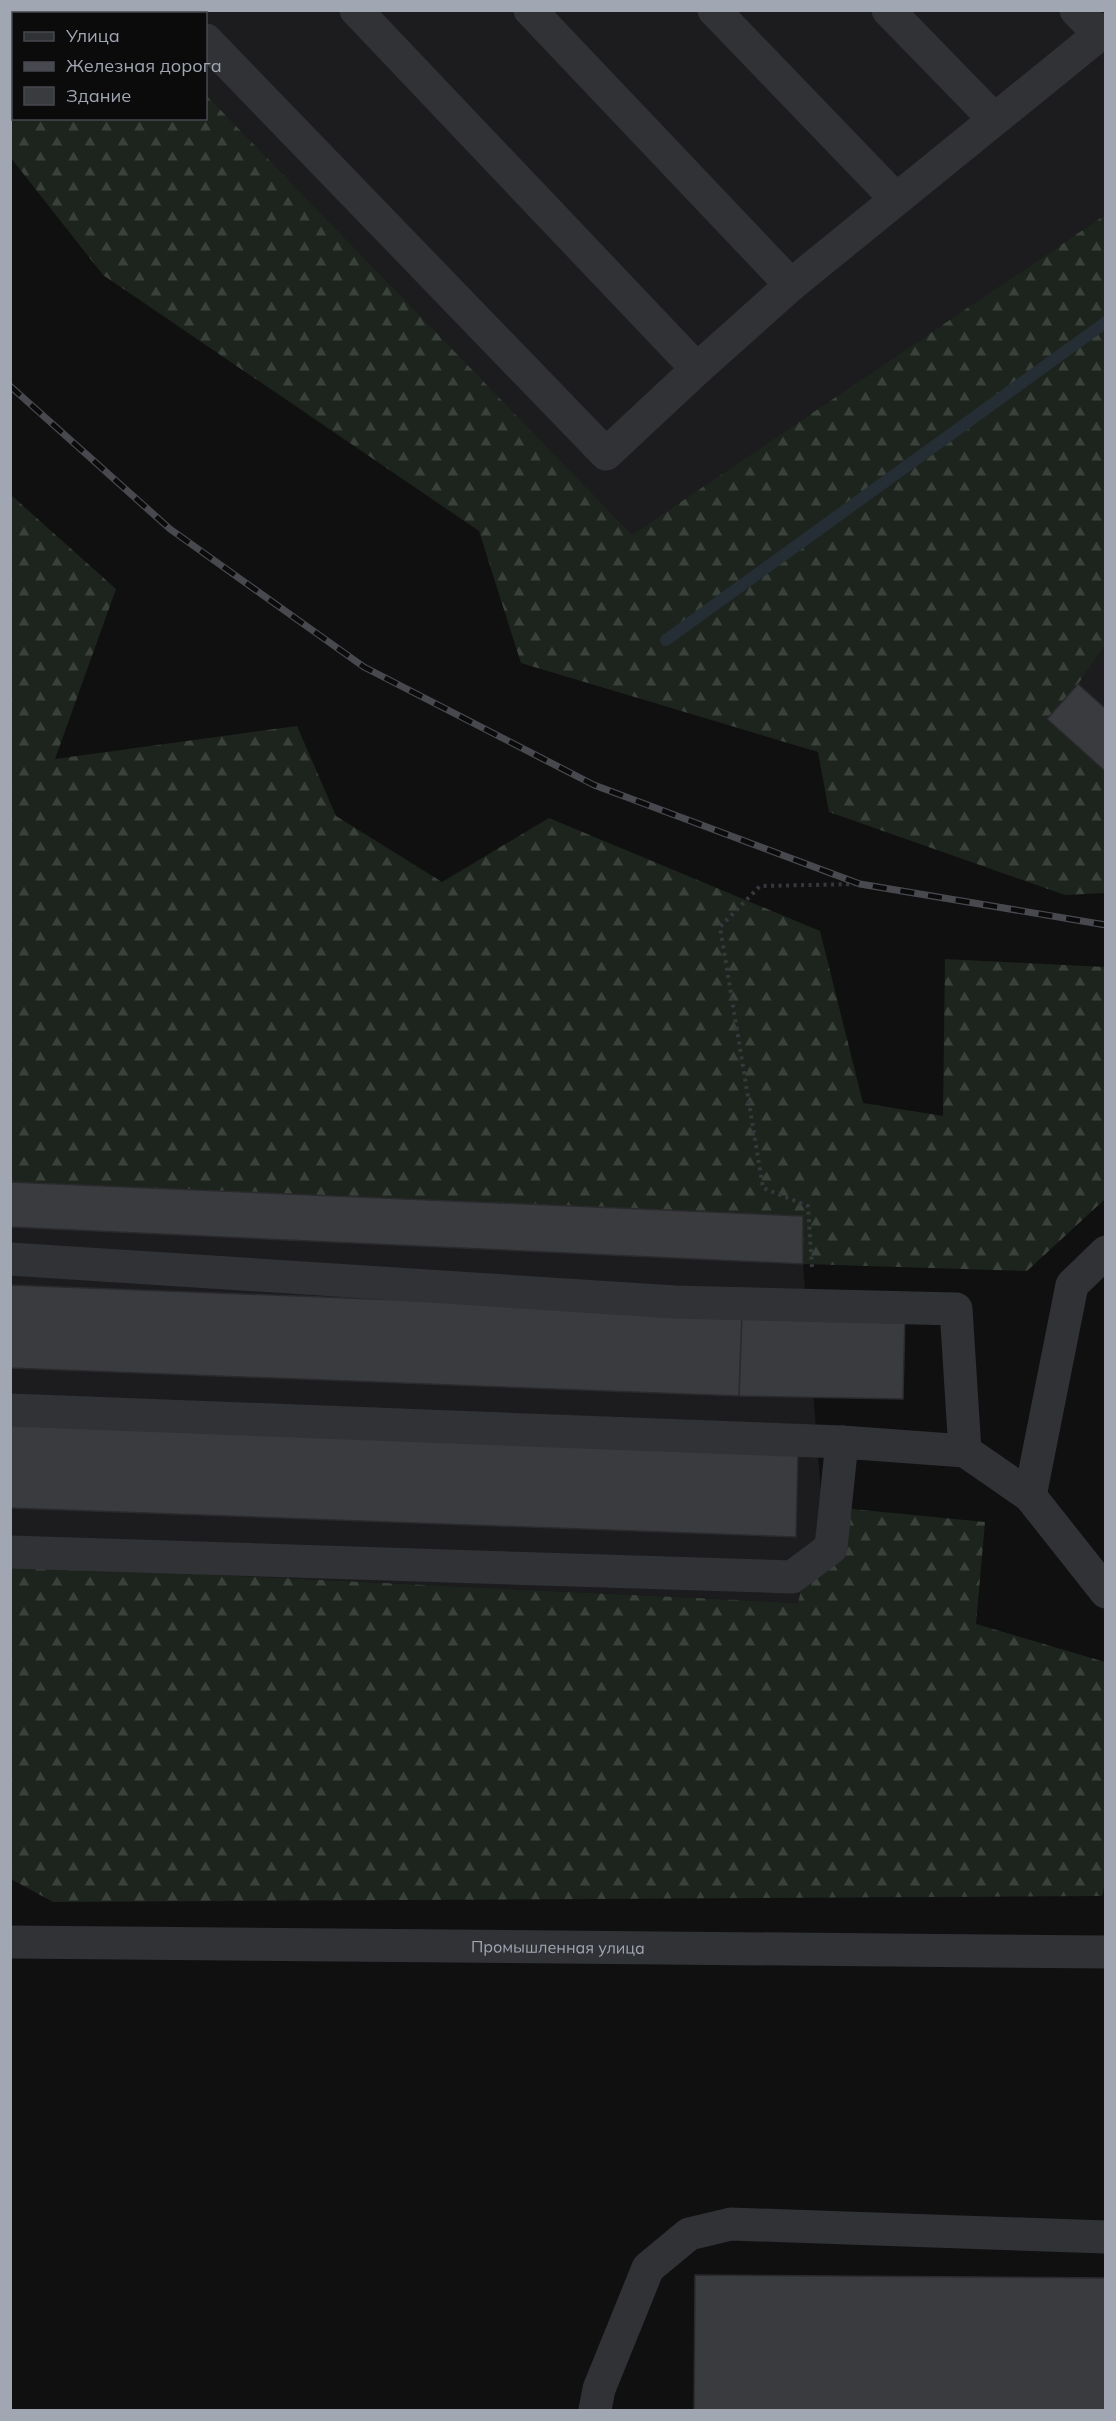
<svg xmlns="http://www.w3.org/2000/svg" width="1116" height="2421" font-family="Mulish,sans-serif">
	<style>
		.built { fill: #1c1c1e }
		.forest { fill: url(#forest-firs) }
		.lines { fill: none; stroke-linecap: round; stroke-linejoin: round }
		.stream { stroke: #262e35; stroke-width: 12 }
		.building { fill: #3a3b3f; stroke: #2a2a2d; stroke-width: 1.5 }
		.path { stroke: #37383d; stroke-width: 4; stroke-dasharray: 3 4.5; stroke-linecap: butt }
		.minor { stroke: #313236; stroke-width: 33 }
		.rail-casing { stroke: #48494f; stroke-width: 7 }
		.rail { stroke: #0b0b0c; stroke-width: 4.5; stroke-dasharray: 14; stroke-linecap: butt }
		.labels { text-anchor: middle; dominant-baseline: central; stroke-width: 6; stroke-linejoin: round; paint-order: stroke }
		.street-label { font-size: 16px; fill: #a1a6b3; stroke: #0b0b0c }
	</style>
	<defs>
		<pattern id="forest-firs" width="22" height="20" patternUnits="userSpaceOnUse" patternTransform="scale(1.5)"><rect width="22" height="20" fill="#1c241d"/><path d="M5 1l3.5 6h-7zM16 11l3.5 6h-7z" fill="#3a413b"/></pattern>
	</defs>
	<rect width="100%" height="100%" fill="#101011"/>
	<path class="built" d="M123 11H1105V215L631 536 206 95V14H126Z
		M1105 646V772L1047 719 1078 684Z
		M11 1182 803 1216V1264L822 1506 799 1603 11 1565Z"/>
	<path class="forest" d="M11 11H123L126 13 14 14V118H206V95L632 535 1105 215V646L1078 684 1047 719 1105 772V893L1065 895 829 812 818 752 521 663 479 531 103 275 11 158Z
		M11 495 116 589 55 759 297 726 336 816 442 882 549 818 820 931 863 1103 943 1116 945 959 1105 967V1199L1027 1271 803 1264V1217L11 1182Z
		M822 1506 985 1522 976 1624 1105 1662 1106 1879 1102 1896 53 1902 11 1879V1565L798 1603Z"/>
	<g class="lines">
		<path class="stream" d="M666 640 1106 322"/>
	</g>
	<path class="building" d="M1078 684 1106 709V772L1047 719Z
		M10 1182 803 1216V1264L10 1227Z
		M10 1285 742 1313 739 1396 10 1368Z
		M742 1313 905 1316 903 1399 739 1396Z
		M10 1425 798 1454 796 1537 10 1508Z
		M695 2275 1106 2278V2410H694Z"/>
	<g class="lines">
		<path class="path" d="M812 1267 808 1206 763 1188 720 927 760 886 860 884"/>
		<g class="minor">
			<path d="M176 10 179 14"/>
			<path d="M356 10 697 369 791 285 1106 29"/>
			<path d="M530 10 791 285"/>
			<path d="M714 10 896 199"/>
			<path d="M888 10 994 119"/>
			<path d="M1076 10 1099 34"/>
			<path d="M206 40 606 454 697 369"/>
			<path d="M10 1259 675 1302 956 1309 965 1451"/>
			<path d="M10 1410 842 1442 965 1451 1030 1496 1106 1592"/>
			<path d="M1030 1496 1072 1285 1106 1252"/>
			<path d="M10 1552 792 1577 831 1548 842 1442"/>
			<path id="s1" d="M10 1942 1106 1952"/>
			<path d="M595 2410 599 2389 648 2268 689 2234 731 2224 1106 2237"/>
		</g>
		<g class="rail-casing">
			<path id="rail" d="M10 386 170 529 364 667 594 785 860 884 1106 925"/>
		</g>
		<use href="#rail" class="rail"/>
	</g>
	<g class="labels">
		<g class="street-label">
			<text stroke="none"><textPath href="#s1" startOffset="548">Промышленная улица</textPath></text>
		</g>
	</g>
	<rect width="1116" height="2421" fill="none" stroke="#a1a6b3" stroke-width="24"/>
	<rect x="12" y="12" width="195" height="108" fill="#0b0b0c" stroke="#47494f" stroke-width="1.5"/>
	<rect x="24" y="32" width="30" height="9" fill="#313236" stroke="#47494f" stroke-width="1.5"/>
	<text x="66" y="42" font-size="18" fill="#a1a6b3">Улица</text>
	<rect x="24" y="62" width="30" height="9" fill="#48494f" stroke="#47494f" stroke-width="1.5"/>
	<text x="66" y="72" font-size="18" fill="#a1a6b3">Железная дорога</text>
	<rect x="24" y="87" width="30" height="18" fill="#3a3b3f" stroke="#47494f" stroke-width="1.5"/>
	<text x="66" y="102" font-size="18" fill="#a1a6b3">Здание</text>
</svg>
